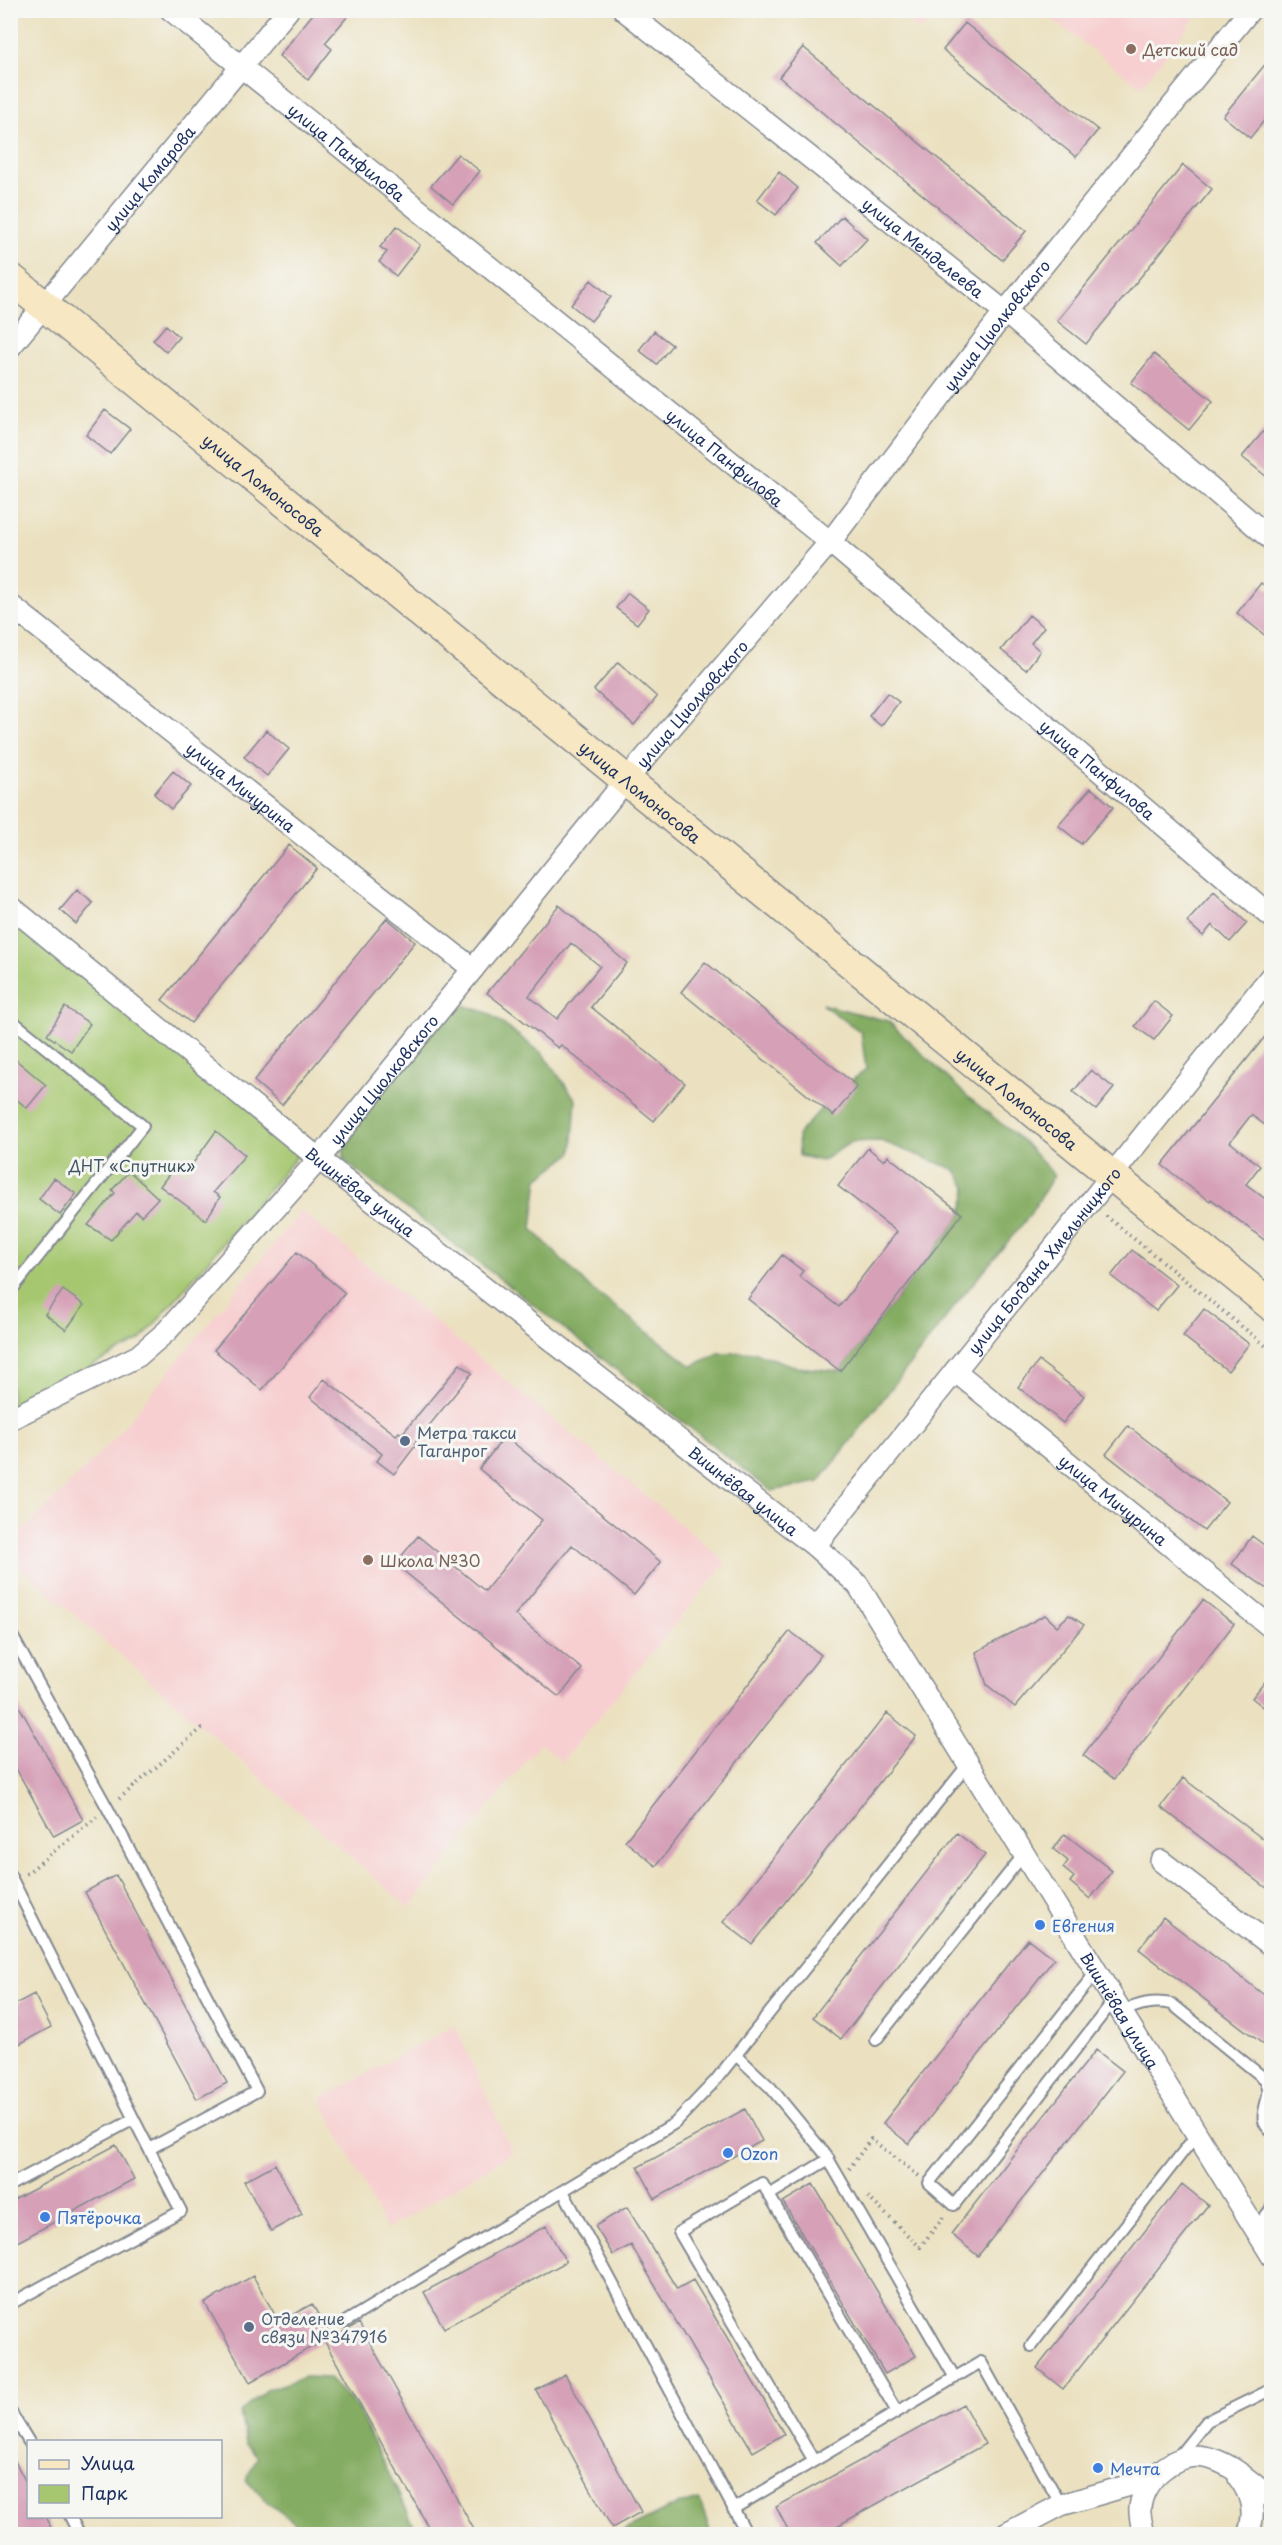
<svg xmlns="http://www.w3.org/2000/svg" width="1282" height="2545" font-family="'Playpen Sans',sans-serif">
	<style>
		.built { fill: #f7cfd0 }
		.green { fill: #a6c770; stroke: #607b67; stroke-width: 1.5 }
		.forest { fill: #84ac62; stroke: #506e60; stroke-width: 1.5 }
		.building { fill: #d6a0b7; fill-rule: evenodd }
		.lines { fill: none; stroke-linecap: round; stroke-linejoin: round }
		.lane-casing { stroke: #83888f; stroke-width: 14 }
		.street-casing { stroke: #83888f; stroke-width: 24 }
		.secondary-casing { stroke: #83888f; stroke-width: 33 }
		.path { stroke: #83888f; stroke-width: 4; stroke-dasharray: 1.5 4.5; stroke-linecap: butt }
		.lane { stroke: #fff; stroke-width: 10 }
		.street { stroke: #fff; stroke-width: 21 }
		.secondary { stroke: #f7e8c3; stroke-width: 30 }
		.education-dot { fill: #8d6e63; stroke: #f6f6f2; stroke-width: 2 }
		.service-dot { fill: #5c6f8a; stroke: #f6f6f2; stroke-width: 2 }
		.shop-dot { fill: #3f7fe0; stroke: #f6f6f2; stroke-width: 2 }
		.labels { text-anchor: middle; dominant-baseline: central; stroke-width: 6; stroke-linejoin: round; paint-order: stroke }
		.education-label { font-size: 16px; fill: #785e54; stroke: #f6f6f2; text-anchor: start }
		.street-label { font-size: 16px; fill: #1b2f5e; stroke: #f6f6f2 }
		.park-label { font-size: 16px; fill: #3e5562; stroke: #f6f6f2 }
		.service-label { font-size: 16px; fill: #4e5e75; stroke: #f6f6f2; text-anchor: start }
		.shop-label { font-size: 16px; fill: #366cbe; stroke: #f6f6f2; text-anchor: start }
	</style>
	<rect width="100%" height="100%" fill="#f6f6f2"/>
	<filter id="ink" filterUnits="userSpaceOnUse"><feTurbulence type="fractalNoise" baseFrequency=".0167" numOctaves="2"/><feDisplacementMap in="SourceGraphic" scale="12" xChannelSelector="R" yChannelSelector="G"/><feConvolveMatrix kernelMatrix="1 2 1 2 8 2 1 2 1" color-interpolation-filters="sRGB"/></filter>
	<filter id="wash" filterUnits="userSpaceOnUse"><feTurbulence type="fractalNoise" baseFrequency=".008" numOctaves="4" result="noise"/><feDisplacementMap in="SourceGraphic" scale="24" xChannelSelector="R" yChannelSelector="G"/><feGaussianBlur stdDeviation="1.35" result="paint"/><feColorMatrix in="noise" values="0 0 0 0 0 0 0 0 0 0 0 0 0 0 0 0 0 1.4 0 .05"/><feComposite in="paint" operator="in"/></filter>
	<g filter="url(#wash)">
		<rect width="100%" height="100%" fill="#ebe1c0"/>
		<path class="built" d="M895 11H937L920 31Z
			M1041 11H1200L1141 87Z
			M301 1211 726 1562 562 1762 540 1743 409 1908 11 1559V1543L111 1442Z
			M455 2025 512 2153 386 2230 321 2098Z"/>
		<path class="green" d="M10 909 304 1148 141 1340 11 1409Z"/>
		<path class="forest" d="M821 1004 888 1021 967 1096 1024 1142 1054 1175 1029 1216 961 1298 819 1482 771 1491 512 1288 344 1161 343 1130 415 1041 464 1005 488 1013 543 1054 576 1100 572 1153 538 1179 532 1229 589 1287 692 1366 719 1353 754 1352 796 1367 840 1371 962 1214 967 1189 956 1170 881 1141 851 1142 822 1161 799 1156 798 1134 832 1097 866 1069 861 1032Z
			M305 2377 328 2378 356 2406 418 2534H306L303 2529 267 2502 246 2480 257 2457 246 2444 240 2412 267 2390Z
			M700 2501 711 2534H617L680 2503Z"/>
		<g id="blocks">
			<path class="building" d="M316 10H353L325 43 332 49 308 80 279 56Z
				M965 23 1098 130 1076 157 943 50Z
				M803 47 1026 231 1002 260 779 77Z
				M1272 56V111L1250 138 1223 116Z
				M458 154 480 171 453 204 431 186Z
				M1183 165 1212 189 1086 344 1057 321Z
				M779 172 798 188 776 215 757 200Z
				M842 216 867 239 842 266 817 243Z
				M397 226 420 245 396 276 379 262 387 252 380 247Z
				M591 280 611 297 591 321 571 305Z
				M166 325 179 337 166 352 153 340Z
				M654 331 672 345 657 364 639 350Z
				M1154 354 1213 401 1189 430 1131 383Z
				M105 410 130 429 110 454 86 435Z
				M1272 421V481L1242 457Z
				M1261 583 1272 591V641L1237 613Z
				M628 593 649 609 637 624 616 608Z
				M1029 615 1044 627 1031 643 1040 651 1026 670 1001 650Z
				M618 662 657 697 634 725 594 690Z
				M887 693 899 702 881 726 869 716Z
				M266 730 289 749 267 776 244 757Z
				M173 771 191 786 171 809 154 794Z
				M1091 788 1113 807 1081 844 1058 825Z
				M289 845 317 868 191 1023 162 1000Z
				M77 890 93 903 76 924 60 910Z
				M1214 892 1247 923 1230 942 1212 925 1203 936 1187 922Z
				M559 905 627 963 591 1007 685 1083 654 1121 561 1045 558 1048 487 993ZM571 943 600 966 557 1019 529 996Z
				M387 918 415 942 282 1105 254 1081Z
				M705 962 857 1086 833 1116 681 992Z
				M1154 1001 1173 1016 1154 1040 1135 1026Z
				M65 1007 90 1024 71 1051 47 1035Z
				M1272 1028V1130L1251 1115 1230 1142 1260 1166 1246 1184 1272 1204V1246L1211 1199 1210 1201 1194 1190 1162 1165Z
				M10 1055 46 1085 27 1108 10 1094Z
				M1091 1070 1114 1088 1096 1110 1073 1092Z
				M216 1131 245 1155 213 1192 220 1197 206 1220 160 1186 175 1166 186 1173Z
				M868 1148 884 1161 888 1156 962 1214 840 1371 748 1299 782 1255 803 1271 799 1276 839 1307 897 1232 838 1186Z
				M129 1171 158 1198 141 1216 136 1211 111 1240 88 1225 115 1193 112 1190Z
				M54 1178 76 1194 60 1215 39 1199Z
				M1132 1250 1177 1285 1156 1311 1111 1276Z
				M297 1252 345 1293 262 1390 214 1350Z
				M63 1290 84 1305 66 1330 45 1314Z
				M1204 1309 1249 1344 1228 1371 1183 1336Z
				M1039 1361 1084 1396 1063 1423 1018 1387Z
				M460 1364 472 1373 414 1444 416 1445 394 1474 377 1461 382 1454 310 1397 324 1379 396 1435 399 1432 402 1434Z
				M1128 1426 1227 1502 1204 1531 1106 1454Z
				M505 1436 661 1562 634 1595 572 1545 515 1615 582 1669 559 1697 395 1564 418 1536 485 1591 542 1520 479 1469Z
				M1252 1536 1272 1551V1592L1232 1564Z
				M1203 1600 1234 1624 1114 1779 1083 1755Z
				M1045 1615 1057 1626 1069 1615 1084 1625 1015 1707 987 1685 976 1652Z
				M790 1631 821 1655 656 1866 625 1841Z
				M1272 1673V1714L1252 1698Z
				M10 1690 83 1820 54 1836 10 1758Z
				M887 1713 916 1736 752 1944 723 1922Z
				M1183 1778 1272 1846V1892L1161 1807Z
				M957 1833 985 1855 841 2039 813 2017Z
				M1065 1834 1112 1871 1090 1899 1070 1882 1074 1877 1063 1868 1068 1861 1053 1849Z
				M116 1875 227 2083 197 2099 85 1892Z
				M1163 1917 1272 2001V2051L1139 1949Z
				M1028 1939 1054 1959 909 2144 883 2123Z
				M34 1994 51 2027 10 2049V2007Z
				M1096 2050 1123 2071 978 2256 951 2234Z
				M745 2109 762 2141 655 2199 638 2167Z
				M116 2145 134 2179 10 2246V2202Z
				M275 2164 302 2214 271 2231 244 2181Z
				M813 2184 916 2356 885 2374 783 2202Z
				M1182 2184 1208 2205 1063 2389 1037 2368Z
				M627 2207 677 2289 693 2280 784 2434 753 2452 631 2245 613 2255 595 2226Z
				M546 2226 566 2262 444 2328 424 2292Z
				M253 2276 279 2322 312 2304 331 2336 250 2382 205 2303Z
				M359 2323 477 2535H433L325 2342Z
				M565 2374 641 2512 612 2528 536 2390Z
				M963 2404 985 2444 821 2535H791L776 2507Z
				M10 2452 28 2486V2517H45L55 2535H14L10 2529Z"/>
		</g>
	</g>
	<g filter="url(#ink)">
		<use href="#blocks" fill-opacity="0" stroke="#83888f" stroke-width="1.5"/>
		<g class="lines">
			<g class="lane-casing">
				<path id="lane" d="M10 1019 143 1126 10 1292
					M10 1632 108 1809 257 2091 149 2149 181 2211 10 2304
					M10 1875 149 2149
					M1096 1972 929 2183 954 2205 1114 2000
					M1121 2012C1140 2004 1152 2000 1172 2004L1265 2079C1267 2084 1269 2089 1268 2094 1266 2109 1257 2121 1272 2132
					M876 2040 1024 1854
					M736 2055 771 2088 826 2155 955 2378
					M10 2185 134 2119
					M563 2191 747 2534
					M769 2195 829 2159
					M1255 2229 1272 2208
					M345 2322 675 2123 715 2081 969 1763
					M1031 2346 1197 2134
					M10 2411 29 2442
					M897 2412 981 2362 1061 2505
					M1177 2458 1207 2421 1272 2389
					M733 2509 897 2412 762 2183 679 2232 814 2461
					M70 2516 79 2534"/>
			</g>
			<g class="street-casing">
				<g id="street">
					<path id="s1" d="M171 10 830 542 1272 917"/>
					<path id="s2" d="M624 10 1005 312 1272 540"/>
					<path id="s3" d="M10 347 288 10"/>
					<path id="s4" d="M10 605 473 969"/>
					<path id="s5" d="M10 906 319 1159 815 1546 858 1585 1272 2256"/>
					<path id="s6" d="M955 1371 1272 1628"/>
					<path id="s7" d="M10 1419 138 1356 167 1331 319 1159 626 780 830 542 1005 312 1250 10"/>
					<path id="s8" d="M815 1546 1272 975"/>
					<path d="M1161 1861 1272 1946"/>
					<path d="M1239 2478C1252 2495 1256 2514 1248 2534"/>
					<path d="M1006 2534 1061 2505 1151 2479"/>
					<path d="M1144 2534C1142 2526 1139 2515 1140 2507 1144 2478 1175 2452 1204 2457 1230 2461 1252 2484 1272 2499"/>
				</g>
			</g>
			<g class="secondary-casing">
				<g id="secondary">
					<path id="s9" d="M10 278 1272 1306"/>
				</g>
			</g>
			<path class="path" d="M1106 1216 1272 1351
				M119 1799 203 1727
				M26 1874 97 1817
				M849 2169 871 2139 919 2176
				M868 2197 920 2247 945 2215"/>
			<use href="#lane" class="lane"/>
			<use href="#street" class="street"/>
			<use href="#secondary" class="secondary"/>
		</g>
	</g>
	<g class="education-dot">
		<circle cx="1131" cy="49" r="6"/>
		<circle cx="368" cy="1560" r="6"/>
	</g>
	<g class="service-dot">
		<circle cx="405" cy="1441" r="6"/>
		<circle cx="249" cy="2327" r="6"/>
	</g>
	<g class="shop-dot">
		<circle cx="1040" cy="1925" r="6"/>
		<circle cx="728" cy="2153" r="6"/>
		<circle cx="45" cy="2217" r="6"/>
		<circle cx="1098" cy="2468" r="6"/>
	</g>
	<g class="labels">
		<g class="education-label">
			<text x="1143" y="49">Детский сад</text>
			<text x="380" y="1560">Школа №30</text>
		</g>
		<g class="street-label">
			<text stroke="none"><textPath href="#s1" startOffset="226">улица Панфилова</textPath></text>
			<text stroke="none"><textPath href="#s3" startOffset="219">улица Комарова</textPath></text>
			<text stroke="none"><textPath href="#s2" startOffset="382">улица Менделеева</textPath></text>
			<text stroke="none"><textPath href="#s7" startOffset="1485">улица Циолковского</textPath></text>
			<text stroke="none"><textPath href="#s1" startOffset="712">улица Панфилова</textPath></text>
			<text stroke="none"><textPath href="#s9" startOffset="327">улица Ломоносова</textPath></text>
			<text stroke="none"><textPath href="#s7" startOffset="999">улица Циолковского</textPath></text>
			<text stroke="none"><textPath href="#s1" startOffset="1198">улица Панфилова</textPath></text>
			<text stroke="none"><textPath href="#s4" startOffset="294">улица Мичурина</textPath></text>
			<text stroke="none"><textPath href="#s9" startOffset="813">улица Ломоносова</textPath></text>
			<text stroke="none"><textPath href="#s7" startOffset="513">улица Циолковского</textPath></text>
			<text stroke="none"><textPath href="#s9" startOffset="1299">улица Ломоносова</textPath></text>
			<text stroke="none"><textPath href="#s5" startOffset="452">Вишнёвая улица</textPath></text>
			<text stroke="none"><textPath href="#s8" startOffset="366">улица Богдана Хмельницкого</textPath></text>
			<text stroke="none"><textPath href="#s5" startOffset="938">Вишнёвая улица</textPath></text>
			<text stroke="none"><textPath href="#s6" startOffset="204">улица Мичурина</textPath></text>
			<text stroke="none"><textPath href="#s5" startOffset="1586">Вишнёвая улица</textPath></text>
		</g>
		<g class="park-label">
			<text x="132" y="1165">ДНТ «Спутник»</text>
		</g>
		<g class="service-label">
			<text x="417" y="1432">Метра такси<tspan x="417" dy="18">Таганрог</tspan></text>
			<text x="261" y="2318">Отделение<tspan x="261" dy="18">связи №347916</tspan></text>
		</g>
		<g class="shop-label">
			<text x="1052" y="1925">Евгения</text>
			<text x="740" y="2153">Ozon</text>
			<text x="57" y="2217">Пятёрочка</text>
			<text x="1110" y="2468">Мечта</text>
		</g>
	</g>
	<rect width="1282" height="2545" fill="none" stroke="#f6f6f2" stroke-width="36"/>
	<rect x="27" y="2440" width="195" height="78" fill="#f6f6f2" stroke="#9ea6b7" stroke-width="1.5"/>
	<rect x="39" y="2460" width="30" height="9" fill="#f7e8c3" stroke="#9ea6b7" stroke-width="1.5"/>
	<text x="81" y="2470" font-size="18" fill="#1b2f5e">Улица</text>
	<rect x="39" y="2485" width="30" height="18" fill="#a6c770" stroke="#9ea6b7" stroke-width="1.5"/>
	<text x="81" y="2500" font-size="18" fill="#1b2f5e">Парк</text>
</svg>
